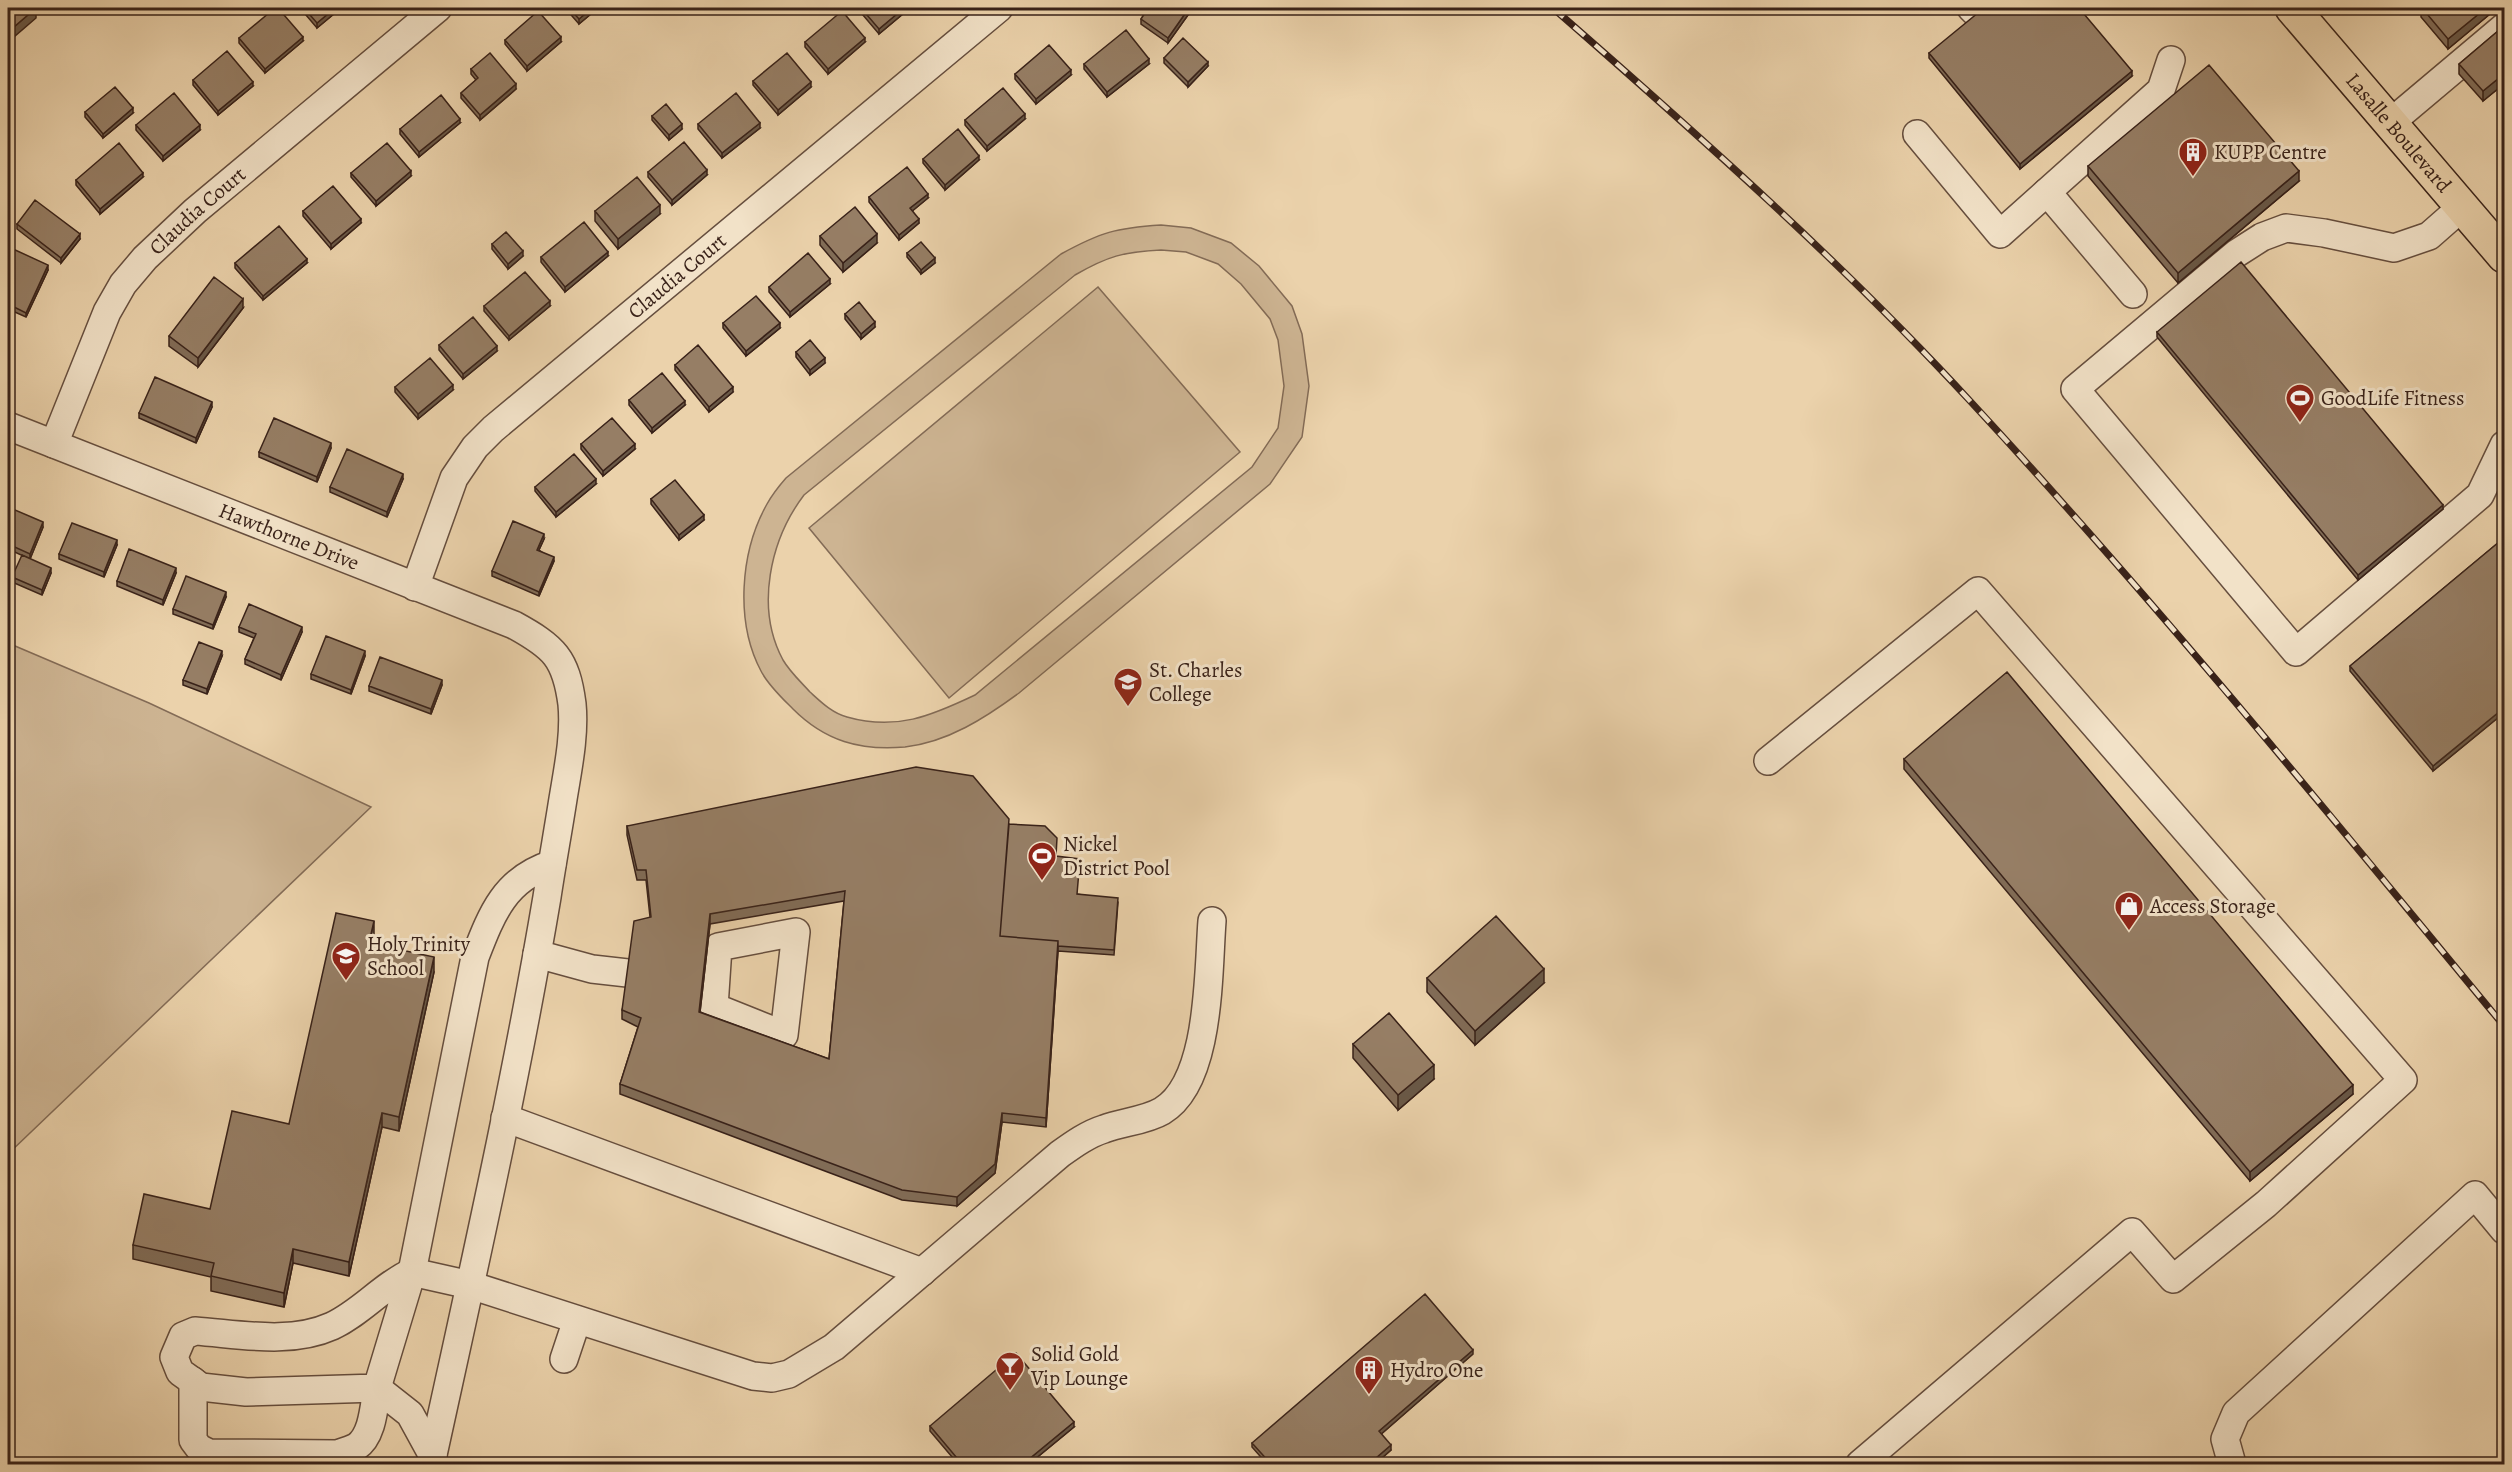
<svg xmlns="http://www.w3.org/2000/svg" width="2512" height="1472" font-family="Alegreya,serif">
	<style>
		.green { fill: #cdb492; stroke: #836b56; stroke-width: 1.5; fill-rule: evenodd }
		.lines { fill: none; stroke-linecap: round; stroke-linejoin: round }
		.minor-casing { stroke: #664e3e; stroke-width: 30 }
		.major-casing { stroke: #392219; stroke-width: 36 }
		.minor { stroke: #f2e2c8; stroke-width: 27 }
		.major { stroke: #ebd2ab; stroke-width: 33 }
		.rail-casing { stroke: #392219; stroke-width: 7 }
		.rail { stroke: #f2e2c8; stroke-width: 4.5; stroke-dasharray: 14; stroke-linecap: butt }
		.wall { fill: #816c57; stroke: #392219; stroke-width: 1.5; fill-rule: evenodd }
		.shaded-wall { fill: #695847; stroke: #392219; stroke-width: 1.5 }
		.building { fill: #967e65; stroke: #392219; stroke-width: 1.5; fill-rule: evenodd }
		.labels { text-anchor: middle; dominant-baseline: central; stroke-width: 6; stroke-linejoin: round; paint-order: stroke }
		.street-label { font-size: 21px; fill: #392219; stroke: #f2e2c8 }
		.poi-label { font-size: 21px; fill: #392219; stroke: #f2e2c8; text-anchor: start }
	</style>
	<rect width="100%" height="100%" fill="#ebd2ab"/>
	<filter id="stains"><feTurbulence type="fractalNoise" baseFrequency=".00333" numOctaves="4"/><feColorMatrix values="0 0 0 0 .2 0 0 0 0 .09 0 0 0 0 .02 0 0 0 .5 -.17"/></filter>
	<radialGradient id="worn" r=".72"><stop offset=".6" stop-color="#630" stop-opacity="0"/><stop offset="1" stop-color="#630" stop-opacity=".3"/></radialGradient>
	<path class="green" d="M1161 225 1191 228 1231 243 1259 266 1292 306 1302 334 1309 386 1302 437 1270 484 1019 693C985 718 948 742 905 747 860 751 825 741 793 709 782 698 768 685 761 671 735 622 740 552 767 504 772 495 779 486 786 478L1061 254C1101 232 1116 228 1161 225ZM1161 250 1186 252 1218 264 1241 284 1270 319 1278 340 1284 386 1278 428 1252 467 975 695C931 716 896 731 847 717 832 713 821 702 810 692 801 682 790 672 783 660 755 608 770 540 804 495L1075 275C1108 256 1123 252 1161 250Z
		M1098 287 1240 452 949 698 809 528Z
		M8 643 149 703 371 807 8 1154Z"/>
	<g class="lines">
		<g class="minor-casing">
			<g id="minor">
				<path d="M1971 8 1975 12 1981 8"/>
				<path d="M2390 123 2504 27"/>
				<path d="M1917 134 2000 234 2161 90 2171 60"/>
				<path d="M2047 192 2133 294"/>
				<path d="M2462 207 2429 236 2394 248 2324 233 2286 228 2262 237 2237 253 2075 389 2296 652 2480 495 2504 445"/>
				<path id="s1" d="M8 426 514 625C554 647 566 658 572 704 575 735 568 768 563 799 558 831 552 864 547 897 515 1087 472 1276 431 1464"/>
				<path id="s2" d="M54 444 107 312 123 284 145 258 195 211 438 8"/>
				<path id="s3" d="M415 587 454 478 475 447 493 429 999 8"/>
				<path d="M1768 761 1978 591 2403 1080 2266 1204 2173 1279 2132 1232 1860 1464"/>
				<path d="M552 864C505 879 492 913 475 957L412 1272 470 1285 753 1376 772 1378 789 1374 834 1347 1060 1154C1074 1144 1088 1134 1104 1129 1122 1122 1145 1121 1162 1111 1211 1082 1208 972 1212 921"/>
				<path d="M796 932 784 1035 714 1007 718 947Z"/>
				<path d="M537 954 592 969 663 977"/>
				<path d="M505 1118 922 1272"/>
				<path d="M412 1272 377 1388 246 1392 201 1387 180 1372 174 1357 183 1336 195 1331C239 1334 290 1345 332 1326 362 1312 382 1286 412 1272Z"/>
				<path d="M564 1359 577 1320"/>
				<path d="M193 1381V1440L199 1448 209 1453 337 1454C343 1452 350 1450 356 1447 373 1436 374 1406 377 1388L410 1414 433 1456"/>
				<path d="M2232 1464 2225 1439 2236 1413 2475 1195 2504 1230"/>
			</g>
		</g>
		<g class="major-casing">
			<g id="major">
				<path id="s4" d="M2292 8 2504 256"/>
			</g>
		</g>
		<use href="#minor" class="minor"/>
		<use href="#major" class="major"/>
		<g class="rail-casing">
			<path id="rail" d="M1553 8C1697 134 1841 261 1971 402 2157 603 2330 815 2504 1026"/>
		</g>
		<use href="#rail" class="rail"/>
	</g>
	<path class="wall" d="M300 8H341L317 28Z
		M565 8H598L579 24Z
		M857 8H910L879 34Z
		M1137 8H1193L1168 43 1141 24V19L1145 13Z
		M2421 8H2490V14L2448 49 2421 17Z
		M2505 25V83L2483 101 2459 74V64Z
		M239 38 303 41 265 73 239 43Z
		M505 40 561 42 527 71 505 44Z
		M805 42H865L828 74 805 47Z
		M1929 53 2132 76 2020 169 1929 58Z
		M1164 58 1208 66 1188 87 1164 63Z
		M1084 64H1149L1107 97 1084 69Z
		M471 69 516 89 480 120 461 98V93L476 80 471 74Z
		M1015 74 1071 75 1036 104 1015 79Z
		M193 80 253 86 218 115 193 85Z
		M753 81 811 87 778 115 753 85Z
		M85 112 133 113 103 138 85 117Z
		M652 116 682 129 669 140 652 120Z
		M1025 119 987 151 965 125V120Z
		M2505 120V137L2501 133V123Z
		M460 123 419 157 400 134V129Z
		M698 124 760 128 722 158 698 129Z
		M136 125 200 130 163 161 136 130Z
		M923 159 979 160 945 190 923 163Z
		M2088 166 2299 181 2178 283 2088 176Z
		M648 172 707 175 672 205 648 177Z
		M351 173 411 176 376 206 351 177Z
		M143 177 100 214 76 185V180Z
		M869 197 928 198 912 211 919 223 899 240 869 202Z
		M303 211 361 223 331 249 303 216Z
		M595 211 660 214 618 249 595 221Z
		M17 224 80 239 61 263 17 229Z
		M820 236 877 243 843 272 820 245Z
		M492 244 523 256 508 269 492 249Z
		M907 253 935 263 921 274 907 257Z
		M608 256 565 292 541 262V257Z
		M8 261 48 270 26 317 8 309Z
		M235 263H307L263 300 235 268Z
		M830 284 790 317 769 292V287Z
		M484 306H550L509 340 484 311Z
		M243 308 198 367 169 346V336Z
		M845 314 875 327 861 339 845 319Z
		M723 323 780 328 746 356 723 328Z
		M2157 332 2443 509 2358 580 2157 337Z
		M439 345 497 351 463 379 439 350Z
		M796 352 825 363 810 375 796 357Z
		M675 365 733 392 709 412 675 370Z
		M395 387 453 390 418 419 395 392Z
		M629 400 685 405 652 433 629 405Z
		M212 407 196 443 139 418V413Z
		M581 444 635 449 603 476 581 449Z
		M331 448 317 482 259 457V452Z
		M403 479 387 517 330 492V487Z
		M596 484 556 517 535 491V487Z
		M651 499 704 520 679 540 651 504Z
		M8 507 43 527 30 559 8 549Z
		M2505 537V712L2433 771 2350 671V666Z
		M544 539 539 550 554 561 539 596 492 576V571Z
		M117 545 104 577 59 559V554Z
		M51 573 42 595 12 582V577Z
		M176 573 163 605 117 586V581Z
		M226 597 213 629 173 614V609Z
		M239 627 302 632 281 680 245 664V659L254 638 239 632Z
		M222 656 207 694 183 685V680Z
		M365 656 351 694 311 679V674Z
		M442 685 431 714 369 691V686Z
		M1904 759 2353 1094 2250 1181 1904 769Z
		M1009 824 1056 856 1077 894 1118 902 1114 955 1058 951 1046 1127 1002 1122 995 1173 957 1206 902 1200 620 1094V1084L638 1027 622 1019V1010L650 917 646 880H637L627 835V826ZM844 901 829 1059 700 1012 710 924Z
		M374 936 372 943 434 972 399 1131 382 1127 349 1276 293 1263 284 1307 211 1291V1277L133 1259V1245L210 1209 289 1124Z
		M1427 978 1544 983 1475 1045 1427 992Z
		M1353 1044 1434 1079 1398 1110 1353 1058Z
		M1473 1354 1381 1434 1391 1450 1375 1464H1267L1252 1447V1443Z
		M930 1426 1074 1427 1029 1464H958L930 1431Z"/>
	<path class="shaded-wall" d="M36 8V18L8 42V32Z
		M335 8H341L317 28V23Z
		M592 8H598L579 24V19Z
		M904 8H910L879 34V29Z
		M1189 8H1193L1168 43V38Z
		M2486 8H2490V14L2448 49V39Z
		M303 37V41L265 73V69Z
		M561 37V42L527 71V66Z
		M865 38V42L828 74V69Z
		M1149 59V64L1107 97V92Z
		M1208 62V66L1188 87V82Z
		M1071 70V75L1036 104V99Z
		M2132 71V76L2020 169V164Z
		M2505 73V83L2483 101V91Z
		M253 82V86L218 115V111Z
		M811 82V87L778 115V110Z
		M516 84V89L480 120V115Z
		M133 108V113L103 138V134Z
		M1025 114V119L987 151V146Z
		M460 119V123L419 157V152Z
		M760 123V128L722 158V153Z
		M682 124V129L669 140V135Z
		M200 125V130L163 161V156Z
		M979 156V160L945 190V185Z
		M707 170V175L672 205V200Z
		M411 171V176L376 206V201Z
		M2299 171V181L2178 283V273Z
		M143 173V177L100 214V209Z
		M928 194V198L910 213V208Z
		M660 205V214L618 249V239Z
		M361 219V223L331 249V244Z
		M919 219V223L899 240V235Z
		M80 234V239L61 263V258Z
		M877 234V243L843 272V263Z
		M523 251V256L508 269V264Z
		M608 252V256L565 292V287Z
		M935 258V263L921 274V270Z
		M307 259V263L263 300V296Z
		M48 265V270L26 317V313Z
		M830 279V284L790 317V312Z
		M243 299V308L198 367V358Z
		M550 301V306L509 340V336Z
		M875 322V327L861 339V334Z
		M780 323V328L746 356V351Z
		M497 346V351L463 379V374Z
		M825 358V363L810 375V370Z
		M453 385V390L418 419V414Z
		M733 387V392L709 412V407Z
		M685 401V405L652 433V428Z
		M212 402V407L196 443V438Z
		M331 443V448L317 482V477Z
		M635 444V449L603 476V471Z
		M403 474V479L387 517V512Z
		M596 479V484L556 517V512Z
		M2443 505V509L2358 580V575Z
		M704 515V520L679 540V535Z
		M43 522V527L30 559V554Z
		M544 534V539L537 554V550Z
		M117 540V545L104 577V572Z
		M554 557V561L539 596V592Z
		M51 568V573L42 595V590Z
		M176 568V573L163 605V600Z
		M226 592V597L213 629V625Z
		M302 627V632L281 680V675Z
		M222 651V656L207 694V689Z
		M365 651V656L351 694V690Z
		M442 680V685L431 714V709Z
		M2505 707V712L2433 771V766Z
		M710 914V924L699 1021V1012Z
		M374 921V936L369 957V943Z
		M1058 941V950L1046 1127V1118Z
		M434 957V972L399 1131V1117Z
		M1544 969V983L1475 1045V1031Z
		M1434 1065V1079L1398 1110V1095Z
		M2353 1085V1094L2250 1181V1172Z
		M382 1113V1127L349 1276V1262Z
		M1002 1113V1122L995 1173 957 1206V1197Z
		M293 1249V1263L284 1307V1293Z
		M1473 1350V1354L1379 1436V1431Z
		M1074 1422V1427L1029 1464H1023Z
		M1391 1445V1450L1375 1464H1369Z"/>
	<path class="building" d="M8 8H36L8 32Z
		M275 8H278L303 37 265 69 239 38Z
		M304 8H335L317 23Z
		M569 8H592L579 19Z
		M861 8H904L879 29Z
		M1144 8H1189L1168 38 1141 19 1147 10Z
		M1984 8H2079L2132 71 2020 164 1929 53Z
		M2422 8H2486L2448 39Z
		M538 11 561 37 527 66 505 40Z
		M842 11 865 38 828 69 805 42Z
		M2505 25V73L2483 91 2459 64Z
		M1126 30 1149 59 1107 92 1084 64Z
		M1183 38 1208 62 1188 82 1164 58Z
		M1049 45 1071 70 1036 99 1015 74Z
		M227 51 253 82 218 111 193 80Z
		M490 53 516 84 480 115 461 93 478 78 471 69Z
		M787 53 811 82 778 110 753 81Z
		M2209 65 2299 171 2178 273 2088 166Z
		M115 87 133 108 103 134 85 112Z
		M1003 88 1025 114 987 146 965 120Z
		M174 93 200 125 163 156 136 125Z
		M736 93 760 123 722 153 698 124Z
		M441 95 460 119 419 152 400 129Z
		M666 104 682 124 669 135 652 116Z
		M2505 120V127L2501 123Z
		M958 129 979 156 945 185 923 159Z
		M684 142 707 170 672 200 648 172Z
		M119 143 143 173 100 209 76 180Z
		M387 143 411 171 376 201 351 173Z
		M907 167 928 194 910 208 919 219 899 235 869 197Z
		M637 177 660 205 618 239 595 211Z
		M333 186 361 219 331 244 303 211Z
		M35 200 80 234 61 258 17 224Z
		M855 207 877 234 843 263 820 236Z
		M584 222 608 252 565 287 541 257Z
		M279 226 307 259 263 296 235 263Z
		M506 232 523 251 508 264 492 244Z
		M921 242 935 258 921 270 907 253Z
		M13 249 48 265 26 313 8 304V261Z
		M808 253 830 279 790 312 769 287Z
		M2241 262 2443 505 2358 575 2157 332Z
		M525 272 550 301 509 336 484 306Z
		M214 277 243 299 198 358 169 336Z
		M756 296 780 323 746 351 723 323Z
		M859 302 875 322 861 334 845 314Z
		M473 317 497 346 463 374 439 345Z
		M810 340 825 358 810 370 796 352Z
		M698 345 733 387 709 407 675 365Z
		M430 358 453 385 418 414 395 387Z
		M662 373 685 401 652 428 629 400Z
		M155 377 212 402 196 438 139 413Z
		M274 418 331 443 317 477 259 452Z
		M612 418 635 444 603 471 581 444Z
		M347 449 403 474 387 512 330 487Z
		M574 454 596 479 556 512 535 487Z
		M675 480 704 515 679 535 651 499Z
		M8 507 43 522 30 554 8 544Z
		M513 521 544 534 537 550 554 557 539 592 492 571Z
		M72 523 117 540 104 572 59 554Z
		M2505 537V707L2433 766 2350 666Z
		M129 549 176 568 163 600 117 581Z
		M22 555 51 568 42 590 12 577Z
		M186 576 226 592 213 625 173 609Z
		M249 604 302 627 281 675 245 659 256 634 239 627Z
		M326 636 365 651 351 690 311 674Z
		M199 642 222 651 207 689 183 680Z
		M380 657 442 680 431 709 369 686Z
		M2007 672 2353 1085 2250 1172 1904 759Z
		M916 767 973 776 1009 819 1000 936 1058 941 1046 1118 1002 1113 995 1164 957 1197 902 1190 620 1084 641 1018 622 1010 634 921 651 917 646 870H637L627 826ZM845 891 829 1059 699 1012 710 914Z
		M1009 824 1045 826 1057 838 1056 856 1080 859 1077 894 1118 898 1114 950 1058 946V941L1000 936Z
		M336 913 374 921 369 943 434 957 399 1117 382 1113 349 1262 293 1249 284 1293 211 1276 214 1263 133 1245 144 1194 210 1209 232 1111 289 1124Z
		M1496 916 1544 969 1475 1031 1427 978Z
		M1389 1013 1434 1065 1398 1095 1353 1044Z
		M1425 1294 1473 1350 1379 1431 1391 1445 1369 1464H1271L1252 1443Z
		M1016 1353 1074 1422 1023 1464H962L930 1426Z"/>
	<defs>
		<g id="building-pin" transform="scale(1.5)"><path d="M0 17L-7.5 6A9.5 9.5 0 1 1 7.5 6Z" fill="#8f2418" stroke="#f2e2c8"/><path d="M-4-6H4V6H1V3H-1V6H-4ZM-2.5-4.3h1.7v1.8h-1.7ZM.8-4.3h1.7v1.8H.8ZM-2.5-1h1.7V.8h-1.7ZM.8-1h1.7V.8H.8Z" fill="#fff"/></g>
		<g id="stadium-pin" transform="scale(1.5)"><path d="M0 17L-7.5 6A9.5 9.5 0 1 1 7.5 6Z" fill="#8f2418" stroke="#f2e2c8"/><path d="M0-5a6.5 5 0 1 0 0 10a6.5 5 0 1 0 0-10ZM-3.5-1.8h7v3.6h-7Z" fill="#fff"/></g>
		<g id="school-pin" transform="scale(1.5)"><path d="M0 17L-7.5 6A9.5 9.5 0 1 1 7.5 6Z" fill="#8f2418" stroke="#f2e2c8"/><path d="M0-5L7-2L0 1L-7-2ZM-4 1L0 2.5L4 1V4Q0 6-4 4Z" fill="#fff"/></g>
		<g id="shop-pin" transform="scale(1.5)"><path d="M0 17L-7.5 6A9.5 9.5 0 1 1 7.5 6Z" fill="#8f2418" stroke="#f2e2c8"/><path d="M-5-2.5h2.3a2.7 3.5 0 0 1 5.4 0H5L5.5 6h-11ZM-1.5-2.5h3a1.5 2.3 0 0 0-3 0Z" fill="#fff"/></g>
		<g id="bar-pin" transform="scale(1.5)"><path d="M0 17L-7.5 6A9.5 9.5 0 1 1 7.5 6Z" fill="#8f2418" stroke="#f2e2c8"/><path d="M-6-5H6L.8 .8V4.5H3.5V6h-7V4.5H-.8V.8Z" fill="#fff"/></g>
	</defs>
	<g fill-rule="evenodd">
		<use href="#building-pin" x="2193" y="152"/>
		<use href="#stadium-pin" x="2300" y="398"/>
		<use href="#school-pin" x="1128" y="682"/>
		<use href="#stadium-pin" x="1042" y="856"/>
		<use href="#shop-pin" x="2129" y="906"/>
		<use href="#school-pin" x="346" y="956"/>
		<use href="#bar-pin" x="1010" y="1366"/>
		<use href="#building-pin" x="1369" y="1370"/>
	</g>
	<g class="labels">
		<g class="street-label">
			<text stroke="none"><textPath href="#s4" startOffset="164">Lasalle Boulevard</textPath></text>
			<text stroke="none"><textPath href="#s2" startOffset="279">Claudia Court</textPath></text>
			<text stroke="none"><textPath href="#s3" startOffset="418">Claudia Court</textPath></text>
			<text stroke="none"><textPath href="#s1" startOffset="302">Hawthorne Drive</textPath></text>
		</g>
		<g class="poi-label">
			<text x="2214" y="152">KUPP Centre</text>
			<text x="2321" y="398">GoodLife Fitness</text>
			<text x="1149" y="670">St. Charles<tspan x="1149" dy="24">College</tspan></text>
			<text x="1063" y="844">Nickel<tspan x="1063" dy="24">District Pool</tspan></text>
			<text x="2150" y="906">Access Storage</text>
			<text x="367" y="944">Holy Trinity<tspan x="367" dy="24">School</tspan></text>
			<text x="1031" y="1354">Solid Gold<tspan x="1031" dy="24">Vip Lounge</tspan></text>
			<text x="1390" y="1370">Hydro One</text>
		</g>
	</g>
	<rect width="2512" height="1472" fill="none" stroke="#ebd2ab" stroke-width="30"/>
	<rect x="9" y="9" width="2494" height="1454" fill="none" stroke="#392219" stroke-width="3"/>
	<rect x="15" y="15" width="2482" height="1442" fill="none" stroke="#392219" stroke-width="1.5"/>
	<rect width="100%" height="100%" filter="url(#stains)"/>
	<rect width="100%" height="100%" fill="url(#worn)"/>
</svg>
